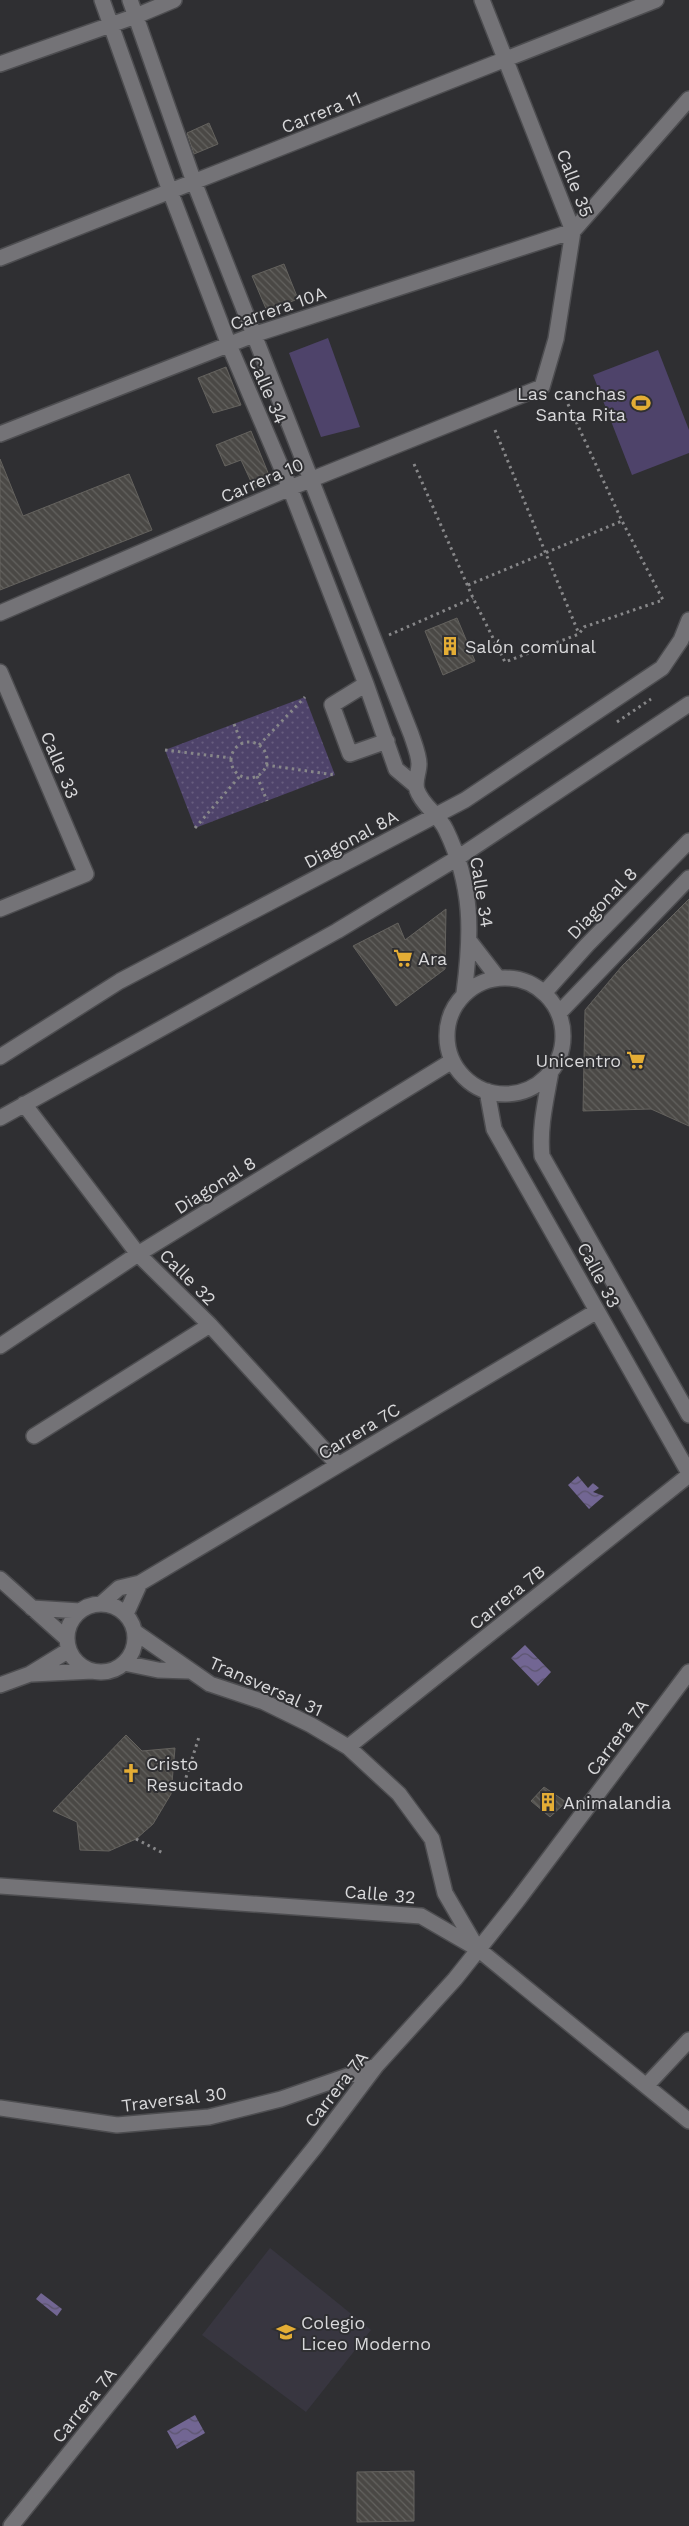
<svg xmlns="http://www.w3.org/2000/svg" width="689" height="2526" font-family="'Work Sans',sans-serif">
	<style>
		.built { fill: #383640 }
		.grass { fill: url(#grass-dots) }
		.pitch { fill: #4e436a }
		.water { fill: url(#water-waves) }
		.building { fill: url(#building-back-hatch); stroke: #64625e }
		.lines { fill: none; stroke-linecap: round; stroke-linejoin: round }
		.minor-casing { stroke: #4d4d50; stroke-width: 18 }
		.path { stroke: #878789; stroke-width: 3; stroke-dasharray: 2.5 4; stroke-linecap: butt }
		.minor { stroke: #747377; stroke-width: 15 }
		.labels { text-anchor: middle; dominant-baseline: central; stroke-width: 4; stroke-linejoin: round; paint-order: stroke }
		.street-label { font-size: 18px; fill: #d8d8da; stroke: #2f2f32 }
		.poi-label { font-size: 18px; fill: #d8d8da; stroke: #2f2f32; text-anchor: start }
	</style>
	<defs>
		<pattern id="grass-dots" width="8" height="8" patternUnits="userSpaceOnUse" patternTransform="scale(1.25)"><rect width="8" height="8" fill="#4e436a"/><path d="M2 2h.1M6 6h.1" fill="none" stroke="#675d7f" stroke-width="1.8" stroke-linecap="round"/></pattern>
		<pattern id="water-waves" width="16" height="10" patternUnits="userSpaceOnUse" patternTransform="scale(1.25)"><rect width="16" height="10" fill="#726693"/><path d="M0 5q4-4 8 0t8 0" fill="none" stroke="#5c556e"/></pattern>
		<pattern id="building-back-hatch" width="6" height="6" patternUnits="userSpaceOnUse" patternTransform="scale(1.25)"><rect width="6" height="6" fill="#4a4845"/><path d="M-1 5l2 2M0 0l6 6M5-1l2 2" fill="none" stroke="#63625f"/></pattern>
	</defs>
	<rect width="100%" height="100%" fill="#2f2f32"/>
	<path class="built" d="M270 2248 371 2330 306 2412 202 2335Z"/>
	<path class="grass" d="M305 697 335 775 195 828 165 750Z"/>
	<path class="pitch" d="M328 338 360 427 321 437 289 353Z
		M658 350 689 430V453L632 475 593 375Z"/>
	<path class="water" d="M578 1476 588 1488 593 1483 599 1488 593 1492 604 1496 589 1509 568 1485Z
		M525 1645 551 1672 538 1686 511 1658Z
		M41 2293 62 2309 57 2316 36 2299Z
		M195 2415 205 2433 177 2449 167 2431Z"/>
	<path class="building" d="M209 123 218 144 194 154 187 133Z
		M284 264 298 299 267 311 252 276Z
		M226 367 241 405 213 413 198 378Z
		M251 431 271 480 254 488 241 460 225 466 216 445Z
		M0 459 23 516 129 474 152 530 0 590Z
		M457 618 475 661 443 675 425 631Z
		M689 899V1126L651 1109 583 1111 585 1010 622 966Z
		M446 909 445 969 396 1006 353 946 398 923 405 940Z
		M126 1735 142 1751 175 1748 171 1794 153 1824 136 1839 109 1851 80 1850 77 1822 53 1811Z
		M544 1787 566 1802 550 1817 531 1801Z
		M414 2471V2521L357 2522V2472Z"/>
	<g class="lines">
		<g class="minor-casing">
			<path id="minor" d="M102 0 170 191 229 345 290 488 366 684 396 769 415 785
				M130 0 194 182 411 734C414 743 419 755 419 764 419 773 414 781 417 790 422 805 439 815 446 830 473 886 472 933 464 993
				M0 64 136 16 174 0
				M0 258 656 0
				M0 434 256 334 573 231 689 99
				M0 613 290 488 542 387 556 339 573 231 482 0
				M0 672 86 874 0 909
				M366 684 332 705 350 754 387 741
				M471 943 498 978
				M447 1036a58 58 0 1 1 116 0a58 58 0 1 1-116 0Z
				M545 992 587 945 689 841
				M559 1013 689 878
				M0 1057 120 981 465 800 662 668 681 640 689 620
				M551 1071C546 1100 539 1127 542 1156L689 1415
				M487 1091 494 1129 689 1473
				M24 1104 138 1254 210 1325 338 1465
				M0 1118 337 931 459 857 689 704
				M0 1346 138 1254 452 1061
				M34 1436 210 1325
				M0 1579 66 1638
				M101 1604 119 1588 140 1583 597 1311
				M67 1638a34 34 0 1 1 68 0a34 34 0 1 1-68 0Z
				M32 1608 80 1611
				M126 1614 140 1583
				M135 1632 210 1684 264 1702 311 1725 348 1747 399 1794 432 1839 445 1893 477 1948
				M124 1663 158 1670 189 1671
				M32 1674 93 1671
				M0 1685 30 1674 69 1650
				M348 1747 689 1475
				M0 1886 421 1916 478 1949 689 2121
				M646 2086 689 2040
				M0 2108 117 2125 209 2117 281 2099 376 2066
				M11 2526 315 2147 376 2066 455 1979 517 1901 689 1672"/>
		</g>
		<path class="path" d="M495 430 579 634
			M414 464 473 598 505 662 579 634 584 627 663 600 622 521 567 402
			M468 585 622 521
			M389 635 473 598
			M617 722 651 699
			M234 724 242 744
			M231 760a18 18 0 1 1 36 0a18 18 0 1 1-36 0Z
			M259 745 305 697
			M165 750 231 758
			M266 765 335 775
			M257 776 267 801
			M195 828 240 776
			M182 1790 199 1737
			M136 1839 163 1853"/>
		<use href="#minor" class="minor"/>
	</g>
	<defs>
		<g id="stadium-bare" transform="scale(1.5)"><path d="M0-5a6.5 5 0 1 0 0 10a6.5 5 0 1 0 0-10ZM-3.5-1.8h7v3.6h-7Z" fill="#e4ad35" stroke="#2f2f32" stroke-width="2.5" paint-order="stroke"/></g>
		<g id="building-bare" transform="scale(1.5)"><path d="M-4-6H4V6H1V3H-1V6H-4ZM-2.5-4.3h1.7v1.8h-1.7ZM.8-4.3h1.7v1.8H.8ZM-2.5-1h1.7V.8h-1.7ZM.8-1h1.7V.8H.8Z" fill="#e4ad35" stroke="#2f2f32" stroke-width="2.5" paint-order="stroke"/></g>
		<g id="supermarket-bare" transform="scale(1.5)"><path d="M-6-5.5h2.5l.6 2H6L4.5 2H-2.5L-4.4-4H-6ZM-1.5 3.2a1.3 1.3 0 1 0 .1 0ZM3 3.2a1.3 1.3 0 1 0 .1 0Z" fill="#e4ad35" stroke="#2f2f32" stroke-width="2.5" paint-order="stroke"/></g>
		<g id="church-bare" transform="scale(1.5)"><path d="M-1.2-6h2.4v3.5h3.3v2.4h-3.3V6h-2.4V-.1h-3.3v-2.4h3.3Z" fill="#e4ad35" stroke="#2f2f32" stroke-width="2.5" paint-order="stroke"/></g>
		<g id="school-bare" transform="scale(1.5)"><path d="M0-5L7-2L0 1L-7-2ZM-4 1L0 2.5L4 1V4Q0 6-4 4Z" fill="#e4ad35" stroke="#2f2f32" stroke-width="2.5" paint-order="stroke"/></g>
	</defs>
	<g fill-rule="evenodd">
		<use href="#stadium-bare" x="641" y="403"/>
		<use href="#building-bare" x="450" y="646"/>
		<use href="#supermarket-bare" x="403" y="958"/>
		<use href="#supermarket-bare" x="636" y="1060"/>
		<use href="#church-bare" x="131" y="1773"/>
		<use href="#building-bare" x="548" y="1802"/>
		<use href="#school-bare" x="286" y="2332"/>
	</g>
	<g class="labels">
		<g class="street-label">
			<text transform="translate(321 112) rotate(-22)">Carrera 11</text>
			<text transform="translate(575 183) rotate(69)">Calle 35</text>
			<text transform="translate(278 308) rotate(-19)">Carrera 10A</text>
			<text transform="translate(268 390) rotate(67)">Calle 34</text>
			<text transform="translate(262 480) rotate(-23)">Carrera 10</text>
			<text transform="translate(60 765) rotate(67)">Calle 33</text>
			<text transform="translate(351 839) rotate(-28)">Diagonal 8A</text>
			<text transform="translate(482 892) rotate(81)">Calle 34</text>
			<text transform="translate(602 903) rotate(-46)">Diagonal 8</text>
			<text transform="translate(215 1185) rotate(-32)">Diagonal 8</text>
			<text transform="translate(599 1275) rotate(62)">Calle 33</text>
			<text transform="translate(188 1277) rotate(45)">Calle 32</text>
			<text transform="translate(359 1431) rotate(-31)">Carrera 7C</text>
			<text transform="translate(507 1597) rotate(-39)">Carrera 7B</text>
			<text transform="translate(266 1686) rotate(24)">Transversal 31</text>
			<text transform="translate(617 1737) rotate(-53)">Carrera 7A</text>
			<text transform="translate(380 1894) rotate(5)">Calle 32</text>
			<text transform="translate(336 2089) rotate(-52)">Carrera 7A</text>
			<text transform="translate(174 2099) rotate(-7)">Traversal 30</text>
			<text transform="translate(84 2405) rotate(-51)">Carrera 7A</text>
		</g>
		<g class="poi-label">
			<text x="626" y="393" text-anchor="end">Las canchas<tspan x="626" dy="21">Santa Rita</tspan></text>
			<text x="465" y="646">Salón comunal</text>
			<text x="418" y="958">Ara</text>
			<text x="621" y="1060" text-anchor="end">Unicentro</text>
			<text x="146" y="1763">Cristo<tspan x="146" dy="21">Resucitado</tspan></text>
			<text x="563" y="1802">Animalandia</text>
			<text x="301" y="2322">Colegio<tspan x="301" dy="21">Liceo Moderno</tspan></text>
		</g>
	</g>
</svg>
